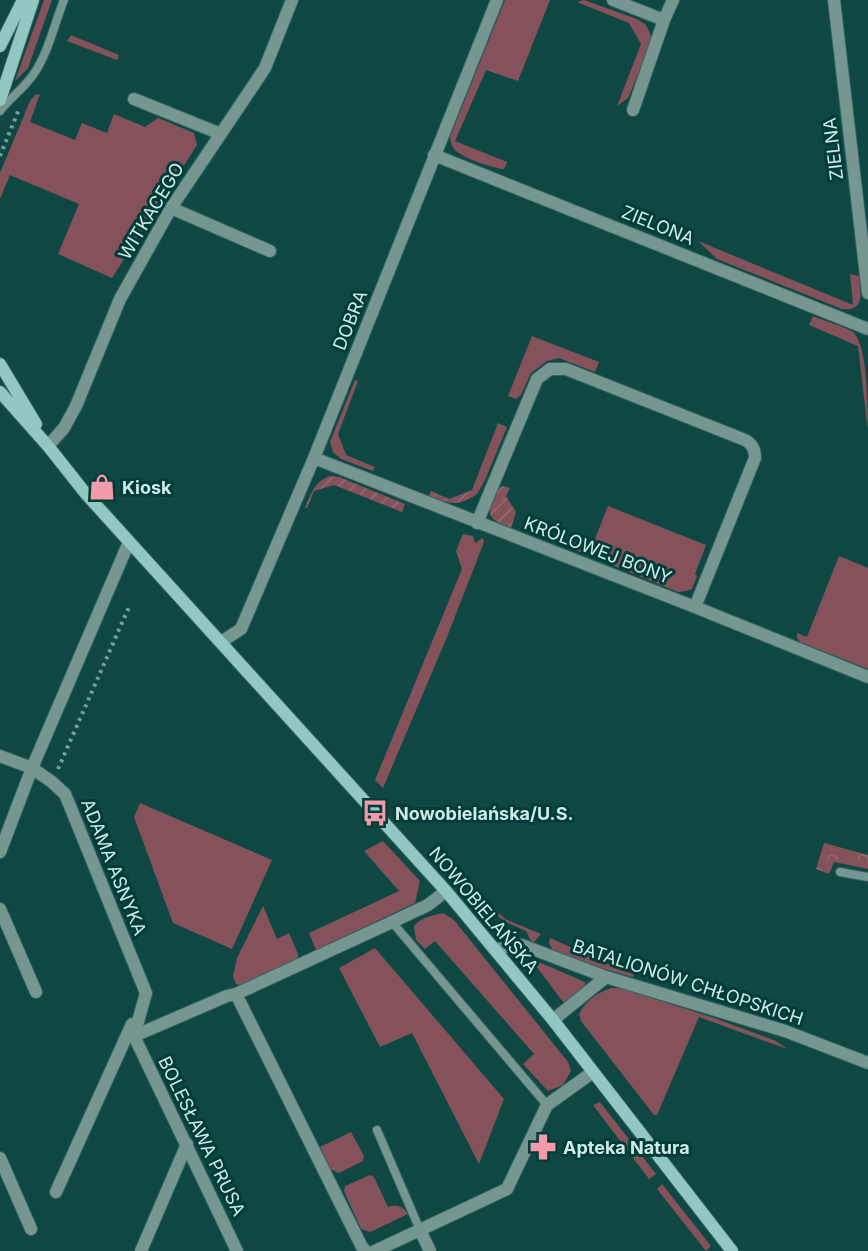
<svg xmlns="http://www.w3.org/2000/svg" width="868" height="1251" font-family="Inter,sans-serif">
	<style>
		.green { fill: #85525c }
		.forest { fill: url(#forest-crowns) }
		.garden { fill: url(#garden-furrows) }
		.lines { fill: none; stroke-linecap: round; stroke-linejoin: round }
		.lane-casing { stroke: #326561; stroke-width: 10 }
		.street-casing { stroke: #326561; stroke-width: 14 }
		.secondary-casing { stroke: #326561; stroke-width: 14 }
		.path { stroke: #779f9b; stroke-width: 4; stroke-dasharray: 3 4.5; stroke-linecap: butt }
		.lane { stroke: #769692; stroke-width: 8 }
		.street { stroke: #769692; stroke-width: 12 }
		.secondary { stroke: #93c7c1; stroke-width: 12 }
		.labels { text-anchor: middle; dominant-baseline: central; stroke-width: 6; stroke-linejoin: round; paint-order: stroke }
		.street-label { font-size: 18px; fill: #d0ebe7; stroke: #003d39 }
		.poi-label { font-size: 18px; font-weight: bold; fill: #d0ebe7; stroke: #003d39; text-anchor: start }
	</style>
	<defs>
		<pattern id="forest-crowns" width="20" height="18" patternUnits="userSpaceOnUse" patternTransform="scale(1.5)"><rect width="20" height="18" fill="#85525c"/><path d="M2 6a3 3 0 1 1 6 0M12 15a3 3 0 1 1 6 0" fill="none" stroke="#956b73"/></pattern>
		<pattern id="garden-furrows" width="10" height="10" patternUnits="userSpaceOnUse" patternTransform="scale(1.5)"><rect width="10" height="10" fill="#85525c"/><path d="M-1 1l2-2M0 10L10 0M9 11l2-2" fill="none" stroke="#956b73"/></pattern>
	</defs>
	<rect width="100%" height="100%" fill="#0f4843"/>
	<path class="green" d="M44 0H52L28 68 15 81Z
		M505 0H550L518 81 486 70 455 141 507 162 504 169C493 168 465 159 456 151 452 147 451 143 450 137Z
		M584 0 637 19 646 25 651 36 650 47 628 98 617 106 641 44 629 23 577 2Z
		M71 35 119 55 117 60 67 41Z
		M40 94 30 122 75 140 82 123 107 133 114 114 145 127 158 118 194 133 197 145 112 278 58 254 79 204 10 175 0 199V173L30 101 35 95Z
		M698 241 853 305 850 274 859 276C860 293 866 311 842 309L717 259Z
		M813 316C824 321 843 326 853 332 868 345 868 410 868 432L858 346 809 325Z
		M532 336 599 362 595 372 559 358 547 361 531 373 521 395 516 399 508 396Z
		M355 380 358 381 338 434 346 455 375 467 373 471 341 459 333 452 330 442Z
		M498 423 507 427 485 480 477 494 472 490Z
		M608 506 706 545 695 574 697 576 692 589 686 591 678 592 568 547 570 541 591 549Z
		M463 534 473 536 475 543 483 538 484 542 447 637 383 788 375 780 462 569 456 551Z
		M839 556 868 568V669L800 642 797 638V633L807 637Z
		M140 803 272 860 232 949 173 923 134 817Z
		M383 841 420 881 415 903 316 950 309 933 399 891 364 851Z
		M263 906 277 939 289 933 298 954V959L244 986 236 984 233 976 237 958Z
		M492 906 505 919 541 934 534 942 531 941 526 931 506 922 488 909Z
		M443 913 454 920 568 1062 571 1071 563 1085 548 1091 523 1064 534 1054 435 941 425 949 416 940 414 926C422 917 431 916 443 913Z
		M550 938 626 972 634 974 633 977 583 963 553 950 549 943Z
		M375 948 504 1099 479 1164 412 1033 380 1047 339 968Z
		M534 960 585 982V985L567 1003 563 1002 533 962Z
		M611 988H621L714 1018 776 1041 787 1049 699 1017 657 1115H654L581 1021 579 1014C586 1000 597 993 611 988Z
		M600 1102 656 1174 649 1179 593 1105Z
		M351 1132 364 1156 363 1161 339 1173 330 1169 320 1147Z
		M370 1175 374 1177 388 1207C397 1204 403 1206 408 1214L370 1232 361 1229 344 1191 345 1186Z
		M662 1184 711 1246 706 1251 657 1189Z"/>
	<path class="forest" d="M824 843 868 855V869L834 862 829 874 816 869Z"/>
	<path class="garden" d="M330 476 339 477 405 504 402 512 334 485 314 491 307 508H305C311 494 314 482 330 476Z
		M503 486 510 488 506 496 516 512 511 528C485 518 487 514 495 490Z
		M472 490 477 494C458 507 450 504 429 496L431 491 449 499Z"/>
	<g class="lines">
		<g class="lane-casing">
			<path id="lane" d="M0 111C10 98 23 89 33 75 48 54 54 25 64 0
				M840 872 868 877
				M392 922 547 1105
				M377 1130 420 1230"/>
		</g>
		<g class="street-casing">
			<path id="street" d="M613 0 664 20
				M834 0 868 293
				M134 99 221 134
				M633 110 664 20 673 0
				M434 155 868 329
				M171 208 270 251
				M48 446 64 428 76 406 120 299 171 208 265 68 292 0
				M314 458 695 607 868 677
				M477 523 537 379 550 369H566L745 440C753 444 755 450 755 458L695 607
				M221 642 241 629 314 458 497 0
				M0 756 32 768 52 782 65 794 146 993 134 1036
				M0 852 32 768 129 542
				M0 909 36 992
				M495 949 522 945 606 977 785 1031 868 1063
				M236 994 392 922 428 905 446 891
				M553 1020 606 977
				M134 1036 227 996 236 994 362 1247 366 1251
				M134 1036 237 1251
				M0 1158 31 1229
				M56 1192 132 1024
				M420 1230 430 1251
				M141 1251 187 1144
				M375 1251 507 1189 547 1105 593 1072"/>
		</g>
		<g class="secondary-casing">
			<path id="secondary" d="M0 46 23 0
				M0 100 33 0
				M0 364 36 424
				M0 392 48 446 86 494 446 891 553 1020 732 1251"/>
		</g>
		<path class="path" d="M0 156 19 109
			M58 769 129 607"/>
		<use href="#lane" class="lane"/>
		<use href="#street" class="street"/>
		<use href="#secondary" class="secondary"/>
	</g>
	<defs>
		<g id="shop-bare" transform="scale(2.07)"><path d="M-5-2.5h2.3a2.7 3.5 0 0 1 5.4 0H5L5.5 6h-11ZM-1.5-2.5h3a1.5 2.3 0 0 0-3 0Z" fill="#f39aab" stroke="#003d39" stroke-width="2.5" paint-order="stroke"/></g>
		<g id="bus-bare" transform="scale(2.07)"><path d="M-5-6H5V4H4V6H2V4H-2V6H-4V4H-5ZM-3.5-4V0h7V-4ZM-3.5 1.2v1.5H-2V1.2ZM2 1.2v1.5H3.5V1.2Z" fill="#f39aab" stroke="#003d39" stroke-width="2.5" paint-order="stroke"/></g>
		<g id="pharmacy-bare" transform="scale(2.07)"><path d="M-2-6h4v4h4v4h-4v4h-4v-4h-4v-4h4Z" fill="#f39aab" stroke="#003d39" stroke-width="2.5" paint-order="stroke"/></g>
	</defs>
	<g fill-rule="evenodd">
		<use href="#shop-bare" x="102" y="487"/>
		<use href="#bus-bare" x="375" y="813"/>
		<use href="#pharmacy-bare" x="543" y="1147"/>
	</g>
	<g class="labels">
		<g class="street-label">
			<text transform="translate(833 149) rotate(-97)">ZIELNA</text>
			<text transform="translate(151 211) rotate(-59)">WITKACEGO</text>
			<text transform="translate(658 225) rotate(22)">ZIELONA</text>
			<text transform="translate(350 320) rotate(-68)">DOBRA</text>
			<text transform="translate(598 550) rotate(21)">KRÓLOWEJ BONY</text>
			<text transform="translate(114 867) rotate(68)">ADAMA ASNYKA</text>
			<text transform="translate(484 910) rotate(50)">NOWOBIELAŃSKA</text>
			<text transform="translate(688 982) rotate(18)">BATALIONÓW CHŁOPSKICH</text>
			<text transform="translate(202 1136) rotate(64)">BOLESŁAWA PRUSA</text>
		</g>
		<g class="poi-label">
			<text x="122" y="487">Kiosk</text>
			<text x="395" y="813">Nowobielańska/U.S.</text>
			<text x="563" y="1147">Apteka Natura</text>
		</g>
	</g>
</svg>
